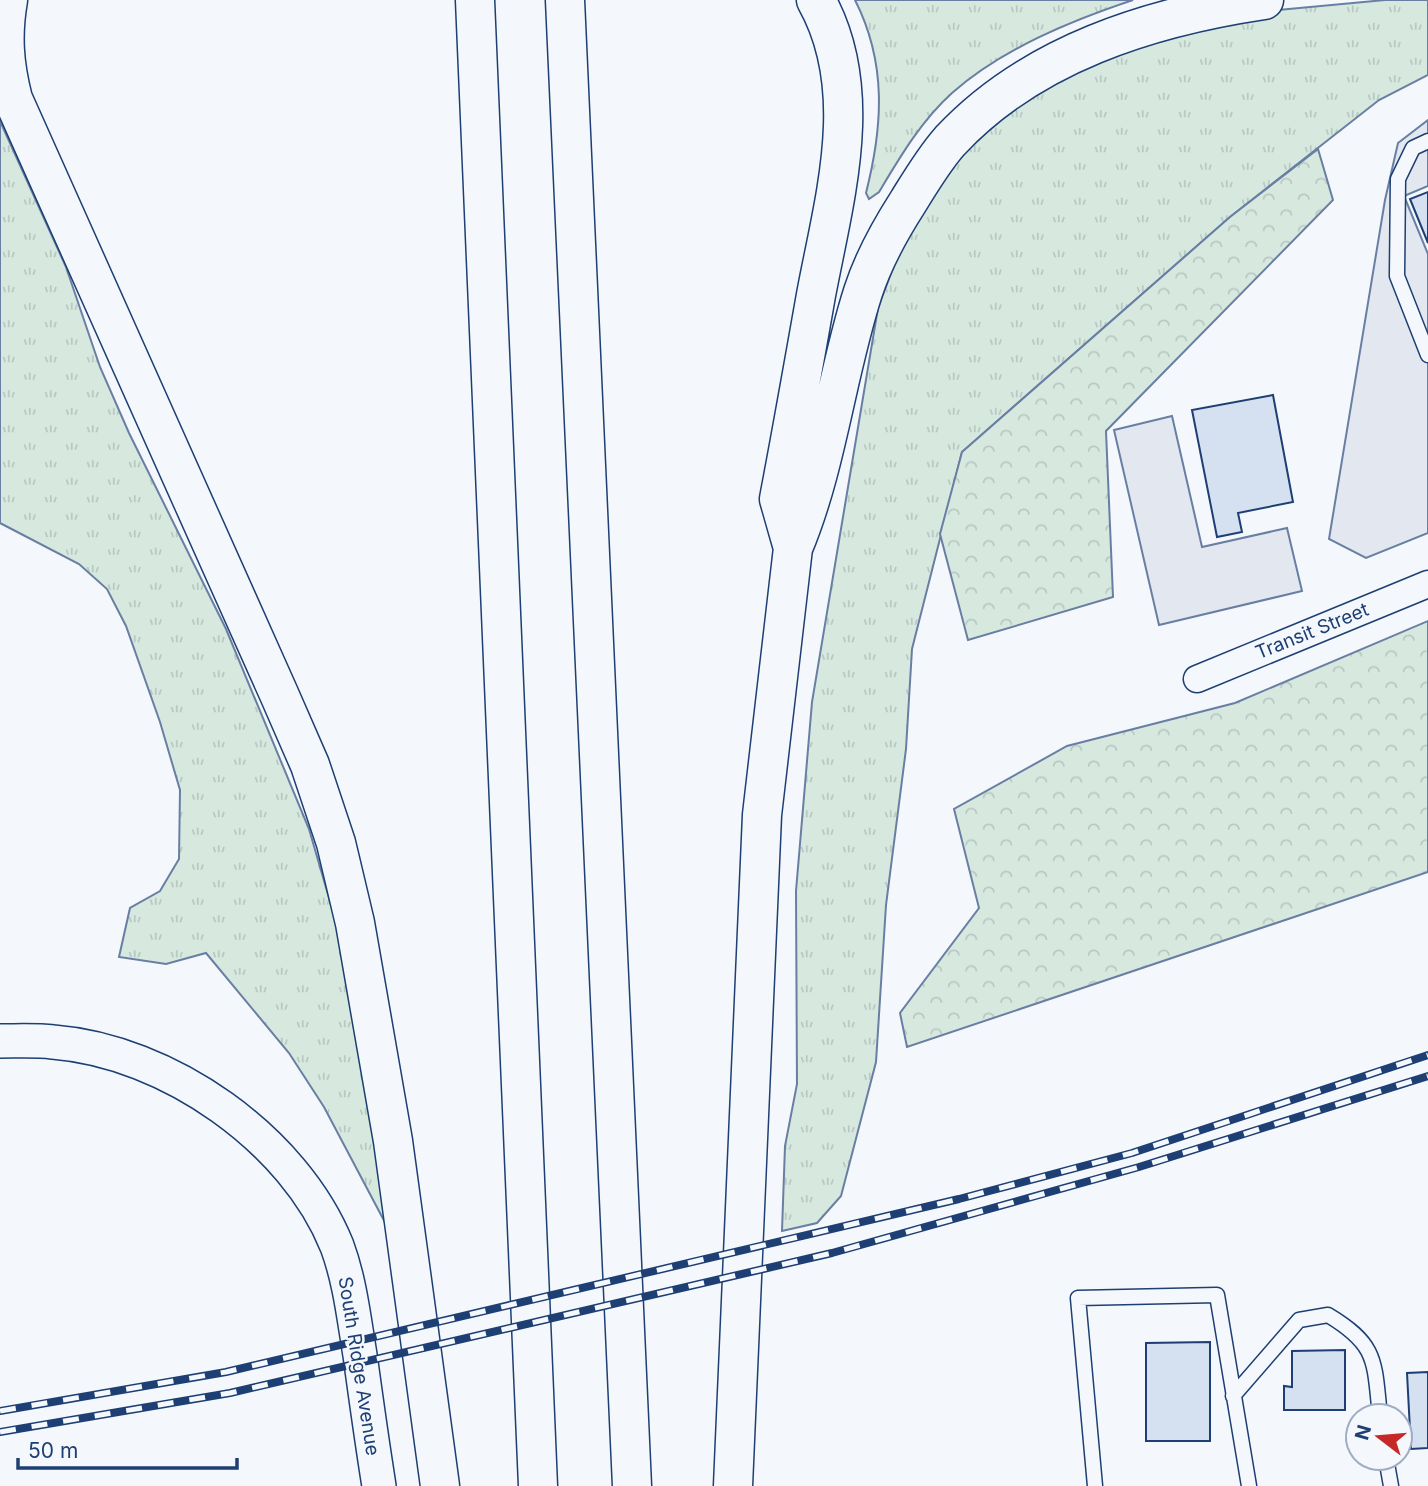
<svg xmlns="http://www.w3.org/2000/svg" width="1428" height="1486" font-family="Inter,sans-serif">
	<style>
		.grass { fill: url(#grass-tufts); stroke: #687fa3; stroke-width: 2 }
		.forest { fill: url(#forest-crowns); stroke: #687fa3; stroke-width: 2 }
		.parking { fill: #e3e8f0; stroke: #687fa3; stroke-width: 2 }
		.building { fill: #d5e0f0; stroke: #1d3f73; stroke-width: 2 }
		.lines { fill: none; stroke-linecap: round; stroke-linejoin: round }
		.service-casing { stroke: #1d3f73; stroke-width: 17 }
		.minor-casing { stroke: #1d3f73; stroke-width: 29 }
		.tertiary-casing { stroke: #1d3f73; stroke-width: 36 }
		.motorway-casing { stroke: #1d3f73; stroke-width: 41 }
		.service { stroke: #f4f7fb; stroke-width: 14 }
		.minor { stroke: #f4f7fb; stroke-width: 26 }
		.tertiary { stroke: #f4f7fb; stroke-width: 33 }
		.motorway { stroke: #f4f7fb; stroke-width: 38 }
		.rail-casing { stroke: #1d3f73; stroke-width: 8 }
		.rail { stroke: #f4f7fb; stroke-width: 5; stroke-dasharray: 16; stroke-linecap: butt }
		.labels { text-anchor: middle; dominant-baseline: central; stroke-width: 5; stroke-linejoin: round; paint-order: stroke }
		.street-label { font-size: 19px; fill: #1d3f73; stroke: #f4f7fb }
	</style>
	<defs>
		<pattern id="grass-tufts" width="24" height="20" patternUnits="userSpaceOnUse" patternTransform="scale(1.75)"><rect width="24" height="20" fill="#d7e8df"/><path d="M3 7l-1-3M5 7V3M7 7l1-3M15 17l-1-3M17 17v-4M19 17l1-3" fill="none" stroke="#b8c8c3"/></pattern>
		<pattern id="forest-crowns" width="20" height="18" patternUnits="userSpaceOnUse" patternTransform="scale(1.75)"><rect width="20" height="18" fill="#d7e8df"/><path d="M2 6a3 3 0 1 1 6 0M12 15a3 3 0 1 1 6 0" fill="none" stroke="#b8c8c3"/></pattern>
	</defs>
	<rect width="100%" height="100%" fill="#f4f7fb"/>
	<path class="grass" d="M855 0H1133C1070 21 1002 49 952 93 921 121 900 157 879 192L869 199 866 193C883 126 887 63 855 0Z
		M1385 0H1428V75L1379 100 1230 217 962 452 912 649 906 749 886 905 876 1062 841 1196 817 1223 782 1231 785 1146 797 1084 796 891 812 702 878 308 899 252 930 191 1035 76 1268 11Z
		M0 121 66 267 100 367 129 433 226 629 309 829 338 929 389 1230 324 1107 289 1053 206 953 166 964 119 957 130 908 160 891 179 859 180 790 160 722 126 626 107 589 79 564 0 523Z"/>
	<path class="forest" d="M1318 149 1333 200 1106 431 1113 597 968 640 940 534 962 452 1230 217Z
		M1428 621V872L907 1047 900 1013 979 908 954 809 1067 746 1235 703Z"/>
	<path class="parking" d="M1428 120V186L1404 196 1428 254V533L1366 558 1329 539 1385 200 1398 143Z
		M1172 416 1202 547 1287 528 1302 591 1159 625 1114 430Z"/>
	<path class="building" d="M1428 192V243L1410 199Z
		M1273 395 1293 502 1238 513 1242 532 1217 537 1192 410Z
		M1210 1342V1441H1146V1343Z
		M1345 1350V1410H1284V1386L1292 1387V1351Z
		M1428 1372V1448L1411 1449 1407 1373Z"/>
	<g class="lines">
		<g class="service-casing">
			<path id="service" d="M1428 141 1413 148 1398 179 1397 276 1428 355
				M1233 1396 1299 1320 1328 1315C1378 1345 1374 1361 1380 1416
				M1386 1458 1391 1486
				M1095 1486 1078 1298 1217 1295 1249 1486"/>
		</g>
		<g class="minor-casing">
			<path id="minor" d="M1197 679 1428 584"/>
		</g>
		<g class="tertiary-casing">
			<path id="tertiary" d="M0 1041C18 1041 36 1040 53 1042 168 1051 294 1139 337 1246 350 1281 354 1319 360 1355 366 1399 372 1442 379 1486"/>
		</g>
		<g class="motorway-casing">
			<path id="motorway" d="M8 0C2 35 4 64 13 99L279 694 310 765 336 843 355 923 393 1141 440 1486
				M475 0 538 1486
				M565 0 632 1486
				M793 548 779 499C792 431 804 363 816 295 834 199 867 91 816 0
				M733 1486 762 815 793 548C827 467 836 376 863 292 873 261 890 230 908 202 921 181 934 159 950 141 1031 54 1150 17 1264 0"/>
		</g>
		<use href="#service" class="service"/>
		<use href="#minor" class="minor"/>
		<use href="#tertiary" class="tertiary"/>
		<use href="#motorway" class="motorway"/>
		<g class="rail-casing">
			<path id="rail" d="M0 1411 226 1372 959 1199 1132 1153 1428 1055
				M0 1432 230 1393 832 1253 1139 1167 1428 1076"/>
		</g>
		<use href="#rail" class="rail"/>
	</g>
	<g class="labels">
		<g class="street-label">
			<text transform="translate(1312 631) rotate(-22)">Transit Street</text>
			<text transform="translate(359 1366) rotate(81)">South Ridge Avenue</text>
		</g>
	</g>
	<g transform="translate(1379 1437) rotate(286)"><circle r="33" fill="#f4f7fb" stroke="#9eadc5" stroke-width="2"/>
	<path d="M0-5L12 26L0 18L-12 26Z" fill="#c62828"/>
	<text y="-10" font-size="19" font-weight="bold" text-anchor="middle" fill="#1d3f73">N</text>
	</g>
	<path d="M18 1458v10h219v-10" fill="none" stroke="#1d3f73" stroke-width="3.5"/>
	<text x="28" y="1458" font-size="21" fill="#1d3f73" stroke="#f4f7fb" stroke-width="5" paint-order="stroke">50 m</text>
</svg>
